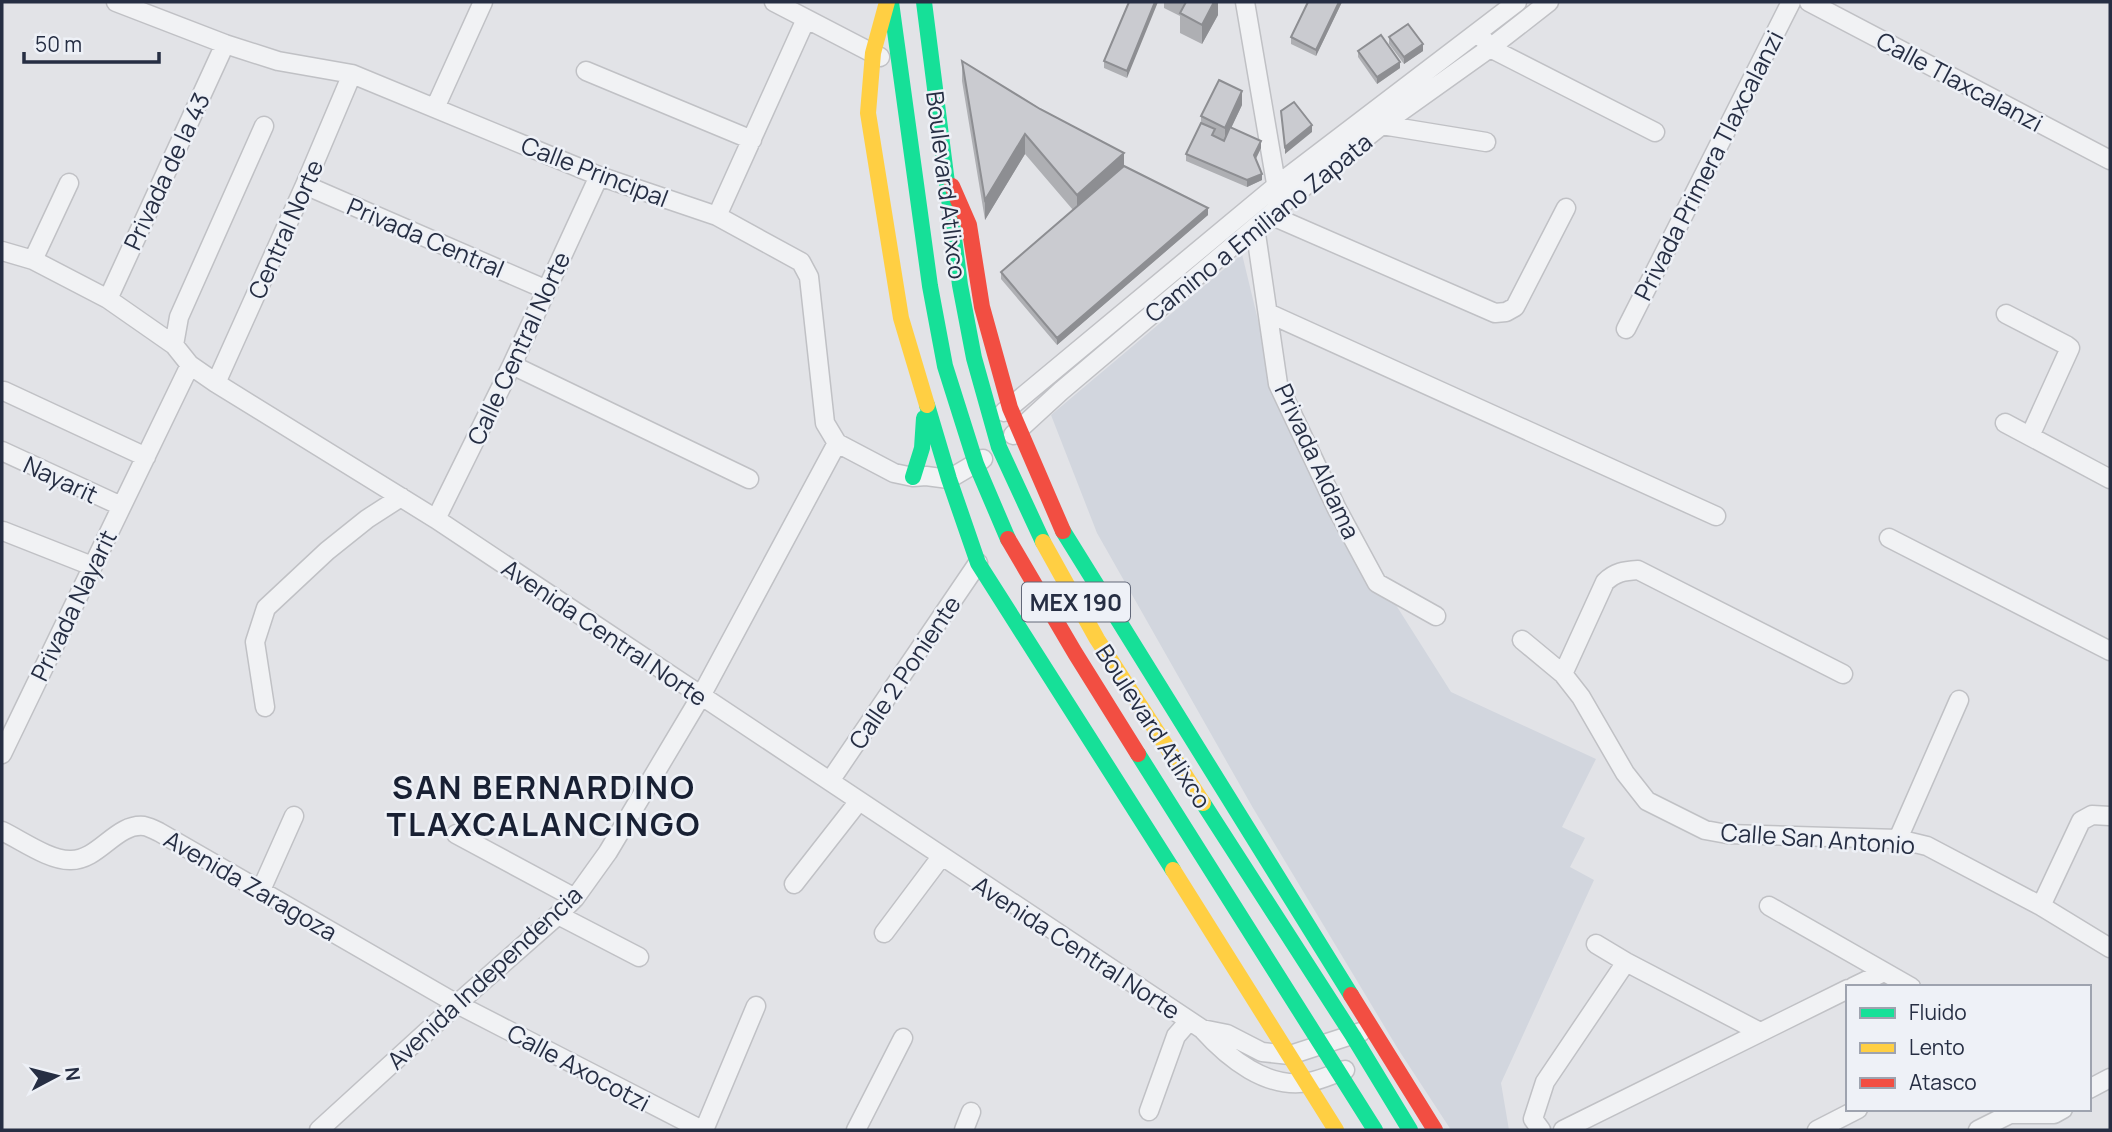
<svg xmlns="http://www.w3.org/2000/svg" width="2112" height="1132" font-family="Manrope,sans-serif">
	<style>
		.built { fill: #d2d6de }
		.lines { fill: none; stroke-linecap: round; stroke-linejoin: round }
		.street-casing { stroke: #c0c1c5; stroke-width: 21 }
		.street { stroke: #f1f2f4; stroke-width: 18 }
		.fast { stroke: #16e098; stroke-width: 16 }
		.slow { stroke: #ffcf43; stroke-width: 16 }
		.jam { stroke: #f24e42; stroke-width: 16 }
		.wall { fill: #aeafb3 }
		.shaded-wall { fill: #8d8e92 }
		.building { fill: #cacbd0; stroke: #8d8e92; stroke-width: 2 }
		.labels { text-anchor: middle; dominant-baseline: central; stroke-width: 5; stroke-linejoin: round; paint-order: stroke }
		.shield { fill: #eef1f7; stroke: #626879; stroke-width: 2 }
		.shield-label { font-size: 23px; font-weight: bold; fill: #262e43 }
		.street-label { font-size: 24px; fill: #262e43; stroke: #eef1f7 }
		.district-label { font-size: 32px; font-weight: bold; letter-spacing: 2px; fill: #182033; stroke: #eef1f7 }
	</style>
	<rect width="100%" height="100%" fill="#e2e3e7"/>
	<path class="built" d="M1242 254 1264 345 1313 454 1389 594 1451 692 1596 759 1562 827 1585 838 1570 867 1594 880 1501 1083 1509 1130H1451L1398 1049 1253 808 1097 533 1051 415Z"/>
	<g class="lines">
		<g class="street-casing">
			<path id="street" d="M116 2 225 44 278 61 352 74 599 176 717 216 801 262 809 277 825 423 837 443 894 473 913 477 926 476 949 479 983 459
				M774 2 880 57
				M1245 2 1278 195
				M1809 2 2110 160
				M1485 41 1490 48 1655 132
				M586 71 752 140
				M435 108 483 2
				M1382 125 1486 142
				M305 185 547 290
				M1270 215 1495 313 1506 312 1515 307 1566 208
				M717 216 806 19
				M1255 227 1278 384 1337 509 1377 583 1436 616
				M2 251 33 260 108 299 174 345 190 365 216 383 436 519 1202 1029C1228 1058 1267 1090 1309 1082 1321 1080 1333 1074 1345 1070
				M33 260 69 183
				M108 299 225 44
				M1268 313 1716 516
				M2006 314 2066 345 2070 348 2030 436
				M1626 329 1791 2
				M174 345 179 317 264 126
				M512 365 749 479
				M216 383 305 185 352 74
				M4 391 146 457
				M1004 412 1276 186 1517 2
				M2005 423 2110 479
				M1013 435 1061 391 1280 206 1382 125 1490 48 1549 2
				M2 451 121 506
				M436 519 512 365 599 176
				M3 531 92 566
				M1889 538 2110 651
				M1522 640 1563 674 1581 697 1625 773 1647 801 1705 830 1727 834 1898 839 1927 846 2041 906 2110 948
				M1563 674 1605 582C1615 572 1624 571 1638 570L1843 674
				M265 707 255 642 266 608 327 551 367 519 401 497
				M2 754 190 365
				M830 781 978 563
				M2 831C21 840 50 861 71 860 99 860 116 823 144 826 149 827 155 830 159 832L457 1004 702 1130
				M456 834 575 898
				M1898 839 1959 700
				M794 884 859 801
				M261 890 294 816
				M1769 906 1911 987
				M2041 906 2081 821 2092 815 2110 816
				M558 915 639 957
				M884 933 941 857
				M1596 944 1626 962 1760 1032
				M1853 987 1884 972
				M1202 1029 1227 1034 1262 1052 1290 1055 1361 1032
				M2089 1089 2110 1078
				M1149 1111 1176 1036 1189 1021
				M2014 1114H2054L2063 1109
				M319 1130 457 1004 558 915 575 898 608 852 701 696 837 443
				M704 1130 756 1006
				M856 1130 903 1038
				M964 1130 971 1112
				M1541 1130 1533 1119 1545 1082 1626 962
				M1563 1130 1848 989
				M1817 1130 1858 1109
				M1978 1130 2020 1109"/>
		</g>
		<use href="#street" class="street"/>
		<path class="fast" d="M891 2 930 286 945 366 976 464 1008 539
			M924 2 960 285 974 358 999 447 1043 542
			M927 405 949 479 978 563 1173 870
			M913 477 922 448 924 418
			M1063 531 1351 995
			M1138 754 1375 1130
			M1203 803 1353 1036 1410 1130"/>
		<path class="slow" d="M887 2 873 53 868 113 901 318 927 405
			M1043 542 1097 639 1203 803
			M1173 870 1336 1130"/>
		<path class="jam" d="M952 186 969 225 982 307 1010 408 1063 531
			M1008 539 1075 653 1138 754
			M1351 995 1435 1130"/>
	</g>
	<path class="wall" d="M1129 2 1127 78 1104 68V61Z
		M1164 2H1218V15L1202 44 1180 33V16L1164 8Z
		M1308 2H1342L1316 56 1291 44V37Z
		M1389 37 1423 51 1404 64 1389 44Z
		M1358 51 1400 68 1377 84 1358 57Z
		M962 61 1124 166 1208 215 1057 345 1001 279V272L1073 210 1025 154 985 220 962 81Z
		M1242 105 1231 128 1261 148 1256 159 1262 180 1247 187 1186 161V154L1201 123V116Z"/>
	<path class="shaded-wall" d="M1155 2H1158L1127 78V71Z
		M1211 2H1218V15L1202 44V25Z
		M1339 2H1342L1316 56V50Z
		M1423 44V51L1404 64V57Z
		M1400 62V68L1377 84V77Z
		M1242 91V105L1225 141V128Z
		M1312 125V132L1285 154V147Z
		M1025 134V154L985 220V200Z
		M1261 141V148L1254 162V155Z
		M1124 153V173L1077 215V195Z
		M1262 174V180L1247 187V180Z
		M1208 208V215L1057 345V338Z"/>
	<path class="building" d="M1129 2H1155L1127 71 1104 61Z
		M1186 2H1214L1202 25 1180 13Z
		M1308 2H1339L1316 50 1291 37Z
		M1408 24 1423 44 1404 57 1389 37Z
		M1381 35 1400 62 1377 77 1358 51Z
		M962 61 1040 109 1124 153 1077 195 1025 134 985 200Z
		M1219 80 1242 91 1225 128 1201 116Z
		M1294 102 1312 125 1285 147 1281 111Z
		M1201 123 1215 129 1212 135 1224 141 1230 127 1261 141 1254 155 1262 174 1247 180 1186 154Z
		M1124 166 1208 208 1057 338 1001 272Z"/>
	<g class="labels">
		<rect class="shield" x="1022" y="582.5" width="108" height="39" rx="5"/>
		<g class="shield-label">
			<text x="1076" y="602">MEX 190</text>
		</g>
		<g class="street-label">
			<text transform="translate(1960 81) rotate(28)">Calle Tlaxcalanzi</text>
			<text transform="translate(1708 165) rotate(-63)">Privada Primera Tlaxcalanzi</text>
			<text transform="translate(166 171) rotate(-65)">Privada de la 43</text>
			<text transform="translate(595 171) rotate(21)">Calle Principal</text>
			<text transform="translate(947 185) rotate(83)">Boulevard Atlixco</text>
			<text transform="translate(1258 227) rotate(-39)">Camino a Emiliano Zapata</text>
			<text transform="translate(285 229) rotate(-66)">Central Norte</text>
			<text transform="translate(426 237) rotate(23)">Privada Central</text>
			<text transform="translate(518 348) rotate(-65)">Calle Central Norte</text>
			<text transform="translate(1318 461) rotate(65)">Privada Aldama</text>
			<text transform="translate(61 479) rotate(25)">Nayarit</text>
			<text transform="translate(73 605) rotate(-64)">Privada Nayarit</text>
			<text transform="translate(605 632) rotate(34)">Avenida Central Norte</text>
			<text transform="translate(904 672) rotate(-56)">Calle 2 Poniente</text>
			<text transform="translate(1154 726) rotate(57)">Boulevard Atlixco</text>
			<text transform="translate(1818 838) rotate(4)">Calle San Antonio</text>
			<text transform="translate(251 885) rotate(30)">Avenida Zaragoza</text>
			<text transform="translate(1077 947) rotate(33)">Avenida Central Norte</text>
			<text transform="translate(484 977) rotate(-43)">Avenida Independencia</text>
			<text transform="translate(579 1067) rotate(28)">Calle Axocotzi</text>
		</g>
		<g class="district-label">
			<text x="544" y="787">SAN BERNARDINO<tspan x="544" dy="37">TLAXCALANCINGO</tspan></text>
		</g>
	</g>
	<rect width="2112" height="1132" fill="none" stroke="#262e43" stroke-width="7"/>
	<rect x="1846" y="985" width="245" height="126" fill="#eef1f7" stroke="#9ea3af" stroke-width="2"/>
	<rect x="1860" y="1008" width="35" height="10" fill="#16e098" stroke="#9ea3af" stroke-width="2"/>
	<text x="1909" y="1020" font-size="21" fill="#262e43">Fluido</text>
	<rect x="1860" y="1043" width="35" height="10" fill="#ffcf43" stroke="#9ea3af" stroke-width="2"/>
	<text x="1909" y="1055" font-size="21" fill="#262e43">Lento</text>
	<rect x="1860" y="1078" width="35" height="10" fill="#f24e42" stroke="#9ea3af" stroke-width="2"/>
	<text x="1909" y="1090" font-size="21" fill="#262e43">Atasco</text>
	<g transform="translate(56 1076) rotate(83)" stroke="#eef1f7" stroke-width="5" paint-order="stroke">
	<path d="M0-5L12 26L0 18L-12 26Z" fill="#262e43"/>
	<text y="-10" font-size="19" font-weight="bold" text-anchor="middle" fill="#262e43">N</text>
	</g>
	<path d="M24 52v10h135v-10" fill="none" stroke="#262e43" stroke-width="3.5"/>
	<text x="35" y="52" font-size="21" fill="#262e43" stroke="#eef1f7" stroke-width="5" paint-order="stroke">50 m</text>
</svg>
